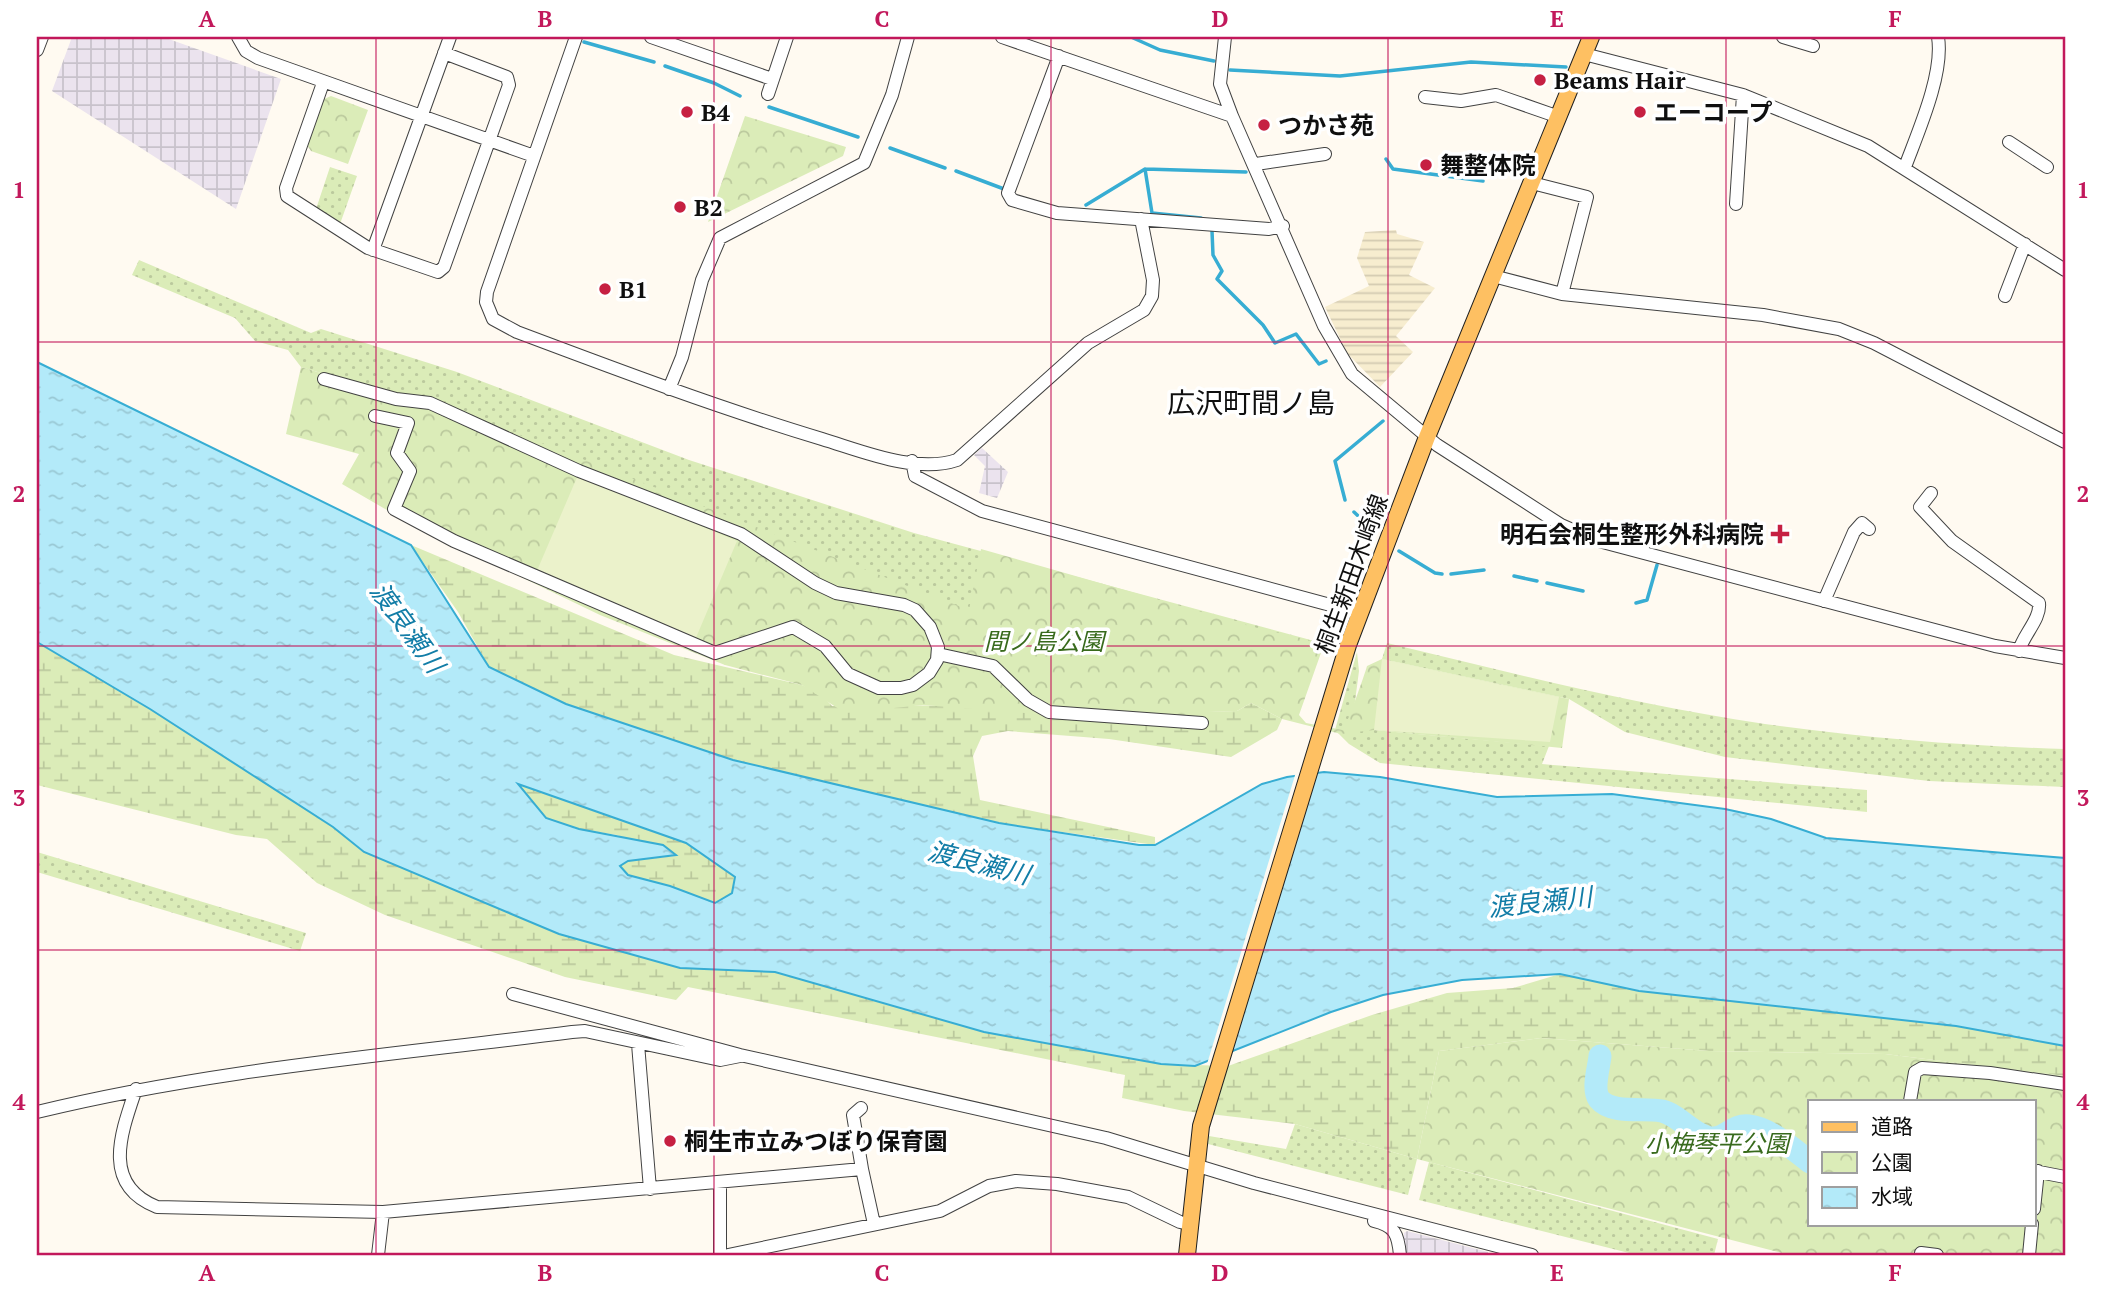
<svg xmlns="http://www.w3.org/2000/svg" width="2102" height="1292" font-family="'PT Serif','Noto Sans JP',serif">
	<style>
		.industrial { fill: url(#industrial-grid) }
		.farmland { fill: url(#farmland-rules) }
		.grass { fill: url(#grass-dots) }
		.wetland { fill: url(#wetland-marsh) }
		.park { fill: url(#park-crowns); fill-rule: evenodd }
		.pitch { fill: #ebf2cb }
		.water { fill: url(#water-ripples); stroke: #37add3; stroke-width: 2; fill-rule: evenodd }
		.pier { fill: #fffaf1 }
		.lines { fill: none; stroke-linecap: round; stroke-linejoin: round }
		.stream { stroke: #37add3; stroke-width: 3.5 }
		.river { stroke: #b3eaf9; stroke-width: 23 }
		.minor-casing { stroke: #424242; stroke-width: 14 }
		.major-casing { stroke: #202020; stroke-width: 18 }
		.minor { stroke: #fff; stroke-width: 12 }
		.major { stroke: #fec062; stroke-width: 16 }
		.grid { fill: none; stroke: #c2185b; stroke-width: 2; stroke-opacity: 0.55 }
		.poi-dot { fill: #c62042; stroke: #fff; stroke-width: 2.5 }
		.labels { text-anchor: middle; dominant-baseline: central; stroke-width: 7; stroke-linejoin: round; paint-order: stroke }
		.poi-label { font-size: 24px; font-weight: bold; fill: #0f0f0f; stroke: #fff; text-anchor: start }
		.street-label { font-size: 24px; fill: #0f0f0f; stroke: #fff }
		.park-label { font-size: 24px; font-style: italic; fill: #386a1c; stroke: #fff }
		.water-label { font-size: 26px; font-style: italic; fill: #127da7; stroke: #fff }
		.quarter-label { font-size: 28px; fill: #0f0f0f; stroke: #fff }
		.neatline { fill: none; stroke: #c2185b; stroke-width: 2.5 }
		.grid-label { font-size: 23px; text-anchor: middle; font-weight: bold; fill: #c2185b }
	</style>
	<defs>
		<pattern id="industrial-grid" width="8" height="8" patternUnits="userSpaceOnUse" patternTransform="scale(1.75)"><rect width="8" height="8" fill="#ebe3ee"/><path d="M0 4h8M4 0v8" fill="none" stroke="#c8c2cb"/></pattern>
		<pattern id="farmland-rules" width="6" height="5" patternUnits="userSpaceOnUse" patternTransform="scale(1.75)"><rect width="6" height="5" fill="#f7edcf"/><path d="M0 2.5h6" fill="none" stroke="#d3cab1"/></pattern>
		<pattern id="grass-dots" width="8" height="8" patternUnits="userSpaceOnUse" patternTransform="scale(1.75)"><rect width="8" height="8" fill="#dbecb8"/><path d="M2 2h.1M6 6h.1" fill="none" stroke="#bbc99d" stroke-width="1.8" stroke-linecap="round"/></pattern>
		<pattern id="wetland-marsh" width="20" height="14" patternUnits="userSpaceOnUse" patternTransform="scale(1.75)"><rect width="20" height="14" fill="#dbecb8"/><path d="M1 5h8M5 5V1M11 12h8M15 12V8" fill="none" stroke="#bbc99d"/></pattern>
		<pattern id="park-crowns" width="20" height="18" patternUnits="userSpaceOnUse" patternTransform="scale(1.75)"><rect width="20" height="18" fill="#dbecb8"/><path d="M2 6a3 3 0 1 1 6 0M12 15a3 3 0 1 1 6 0" fill="none" stroke="#bbc99d"/></pattern>
		<pattern id="water-ripples" width="26" height="14" patternUnits="userSpaceOnUse" patternTransform="scale(1.75)"><rect width="26" height="14" fill="#b3eaf9"/><path d="M2 4q2-2 4 0t4 0M15 11q2-2 4 0t4 0" fill="none" stroke="#99c8d4"/></pattern>
	</defs>
	<rect width="100%" height="100%" fill="#fffaf1"/>
	<path class="industrial" d="M72 37H163L281 79 236 209 52 91Z
		M982 448 1008 472 997 498 979 493 985 466 974 455Z
		M1407 1231 1488 1252V1255H1404V1233Z"/>
	<path class="farmland" d="M1396 230 1397 234 1424 242 1409 275 1435 288 1396 336 1413 352 1380 387 1347 353 1325 307 1369 286 1357 258 1365 232Z"/>
	<path class="grass" d="M330 167 357 176 340 224 316 209Z
		M139 260 311 333 321 329 457 372 689 460 914 533 1318 642 725 665 354 383 301 367 288 350 255 341 235 318 132 275Z
		M1387 643C1512 673 1637 705 1765 724 1864 738 1965 746 2065 749V787L1929 781 1725 757 1625 732 1569 699 1382 659Z
		M1357 652 1359 671 1354 709 1374 730 1549 746 1542 764 1553 765 1867 790V812L1380 763 1349 744 1335 730Z
		M37 852 306 933 300 951 37 872Z
		M1295 1124 1417 1159 1408 1195 1208 1144 1209 1136 1286 1149Z
		M1429 1162 1718 1239 1714 1255H1637L1419 1200Z"/>
	<path class="wetland" d="M411 545 674 655 802 685 820 693 832 706C904 706 979 702 1050 716L1237 711 1251 703 1282 719 1277 730 1231 757 1109 739 1008 731 982 736 973 756 980 800 1155 837V845L999 823 733 760 566 704 489 667 458 612Z
		M37 642 150 709 333 827 364 852 559 934 680 968 775 972 984 1032 1161 1064 1228 1066 1372 1015 1447 993 1513 988 1560 974 1639 991 1956 1026 2065 1046V1076L1885 1054 1709 1051 1541 1038 1439 1051 1417 1159 1295 1124 1184 1111 1122 1098 1125 1075 688 987 676 1000 565 977 385 915 317 883 267 839 236 835 37 785Z
		M517 783 686 843 735 877 732 893 715 904 670 886 628 875 620 866 628 861 675 856 617 835 579 829 546 818Z"/>
	<path class="park" d="M331 96 368 110 348 164 311 151 307 145 324 99Z
		M745 116 846 147 843 156 708 222Z
		M301 367 354 383 421 396 969 610 981 549 1261 629 1318 642 1322 650 1299 715 1306 723 1343 730C1346 727 1365 674 1367 666L1382 659 1569 699 1562 748 1374 730 1341 734 1282 719 1251 703 1237 711 1209 712 1204 727 923 705 845 713 802 685 725 665 600 615 411 524 342 484 359 454 286 434Z
		M1541 1038 1709 1051 1885 1054 2065 1076V1255H1790L1417 1159 1439 1051ZM1810 1101H2034V1224H1810Z"/>
	<path class="pitch" d="M578 475 737 541 695 640 536 573Z
		M1382 659 1559 697 1550 742 1374 730Z"/>
	<path class="water" d="M37 362 411 545 489 667 566 704 733 760 999 823 1139 845H1155L1262 784 1287 777 1324 772 1380 777 1497 797 1612 794 1725 809 1771 819 1826 838 2065 858V1046L1956 1026 1639 991 1560 974 1462 980 1383 995 1331 1012 1195 1066 1161 1064 984 1032 775 972 680 968 559 934 364 852 333 827 150 709 37 642ZM518 784 686 843 735 877 732 893 715 903 670 886 628 875 620 866 628 861 676 855 663 845 579 829 546 818Z"/>
	<path class="pier" d="M1319 769 1231 1055 1207 1064 1296 772Z"/>
	<g class="lines">
		<path class="stream" d="M1131 37 1160 50 1214 61
			M584 42 654 62
			M665 66 714 83 740 96
			M1230 70 1340 76 1471 62 1566 67
			M769 107 858 137
			M890 148 945 168
			M1386 159 1393 169 1483 181
			M1145 169 1152 213 1201 218
			M956 171 1004 189
			M1086 205 1145 169 1246 172
			M1212 231 1213 255 1222 271 1217 279 1263 325 1275 343 1296 334 1319 364 1326 361
			M1345 500 1335 461 1383 421
			M1354 512 1375 532
			M1399 551 1435 573 1442 574
			M1451 574 1484 570
			M1514 576 1537 581
			M1547 583 1583 591
			M1636 603 1647 600 1657 565"/>
		<path class="river" d="M1600 1056C1599 1067 1592 1089 1599 1099 1612 1115 1645 1107 1662 1111 1680 1115 1696 1139 1714 1138 1727 1137 1734 1124 1749 1126 1770 1128 1794 1150 1810 1162"/>
		<g class="minor-casing">
			<path id="minor" d="M238 37 246 51 258 58 534 156
				M576 37 487 292 486 302 493 319 517 332C618 370 719 408 822 439 862 451 916 474 957 460L1088 343 1144 310 1152 296 1153 280 1141 219
				M651 37 772 79
				M1002 37 1232 116 1324 326 1352 374 1437 445 1561 525 1595 540 1995 646 2065 658
				M1225 37 1220 84 1232 116
				M1783 37 1813 46
				M37 50 42 37
				M1584 54 1743 95 1868 146 2065 270
				M1059 56 1008 193 1012 200 1057 213 1269 229 1283 226
				M323 83 286 188 287 196 368 248 438 272 444 267 509 85 507 77 444 53
				M768 94 787 37
				M1425 97 1461 101 1496 95 1559 117
				M2009 142 2047 167
				M1256 164 1325 154
				M1905 167C1918 132 1944 74 1938 37
				M1532 183 1587 197 1562 294
				M1736 204 1743 95
				M373 250 450 37
				M1493 276 1562 294 1763 315 1839 329 1874 343 2065 442
				M2005 296 2025 244
				M324 379 396 399 430 403 579 471 741 534 815 583 836 593 904 605 915 610 930 627 938 647 937 660 929 673 913 685 901 688H879L848 674 825 646 793 627 715 653 454 541 394 509 410 471 397 453 408 423 375 416
				M669 389 682 357 702 280 720 238 864 163 892 95 908 37
				M912 461 915 476 982 511 1360 613
				M1931 493 1920 507 1952 541 2039 603C2041 619 2023 635 2019 651
				M1824 601 1854 532 1862 523 1869 529
				M938 654 993 666 1028 700 1049 712 1202 723
				M513 994 740 1055 1106 1138 1254 1183 1532 1255
				M638 1044 650 1189
				M136 1089C121 1133 101 1185 157 1207L383 1212 862 1169 874 1224
				M1910 1101 1915 1072 1922 1068 1990 1073 2065 1084
				M861 1108 853 1115 862 1169
				M37 1112C213 1069 393 1055 572 1032L585 1031 720 1060 740 1056
				M2034 1171 2065 1177
				M720 1184V1255
				M2034 1209 2038 1171
				M1374 1221C1395 1226 1398 1234 1400 1255
				M1921 1253 1937 1255
				M378 1255 383 1212
				M728 1255 940 1211 989 1186 1016 1181 1057 1184 1128 1197 1180 1222 1189 1224
				M2029 1255 2032 1224"/>
		</g>
		<g class="major-casing">
			<path id="major" d="M1187 1255 1201 1126 1348 645 1427 437 1591 37"/>
		</g>
		<use href="#minor" class="minor"/>
		<use href="#major" class="major"/>
	</g>
	<path class="grid" d="M376 37V1255M714 37V1255M1051 37V1255M1388 37V1255M1726 37V1255M37 342H2065M37 646H2065M37 950H2065"/>
	<g class="poi-dot">
		<circle cx="1540" cy="80" r="7"/>
		<circle cx="687" cy="112" r="7"/>
		<circle cx="1640" cy="112" r="7"/>
		<circle cx="1264" cy="125" r="7"/>
		<circle cx="1426" cy="165" r="7"/>
		<circle cx="680" cy="207" r="7"/>
		<circle cx="605" cy="289" r="7"/>
		<path d="M1776.5 523.5h7v7h7v7h-7v7h-7v-7h-7v-7h7z"/>
		<circle cx="670" cy="1141" r="7"/>
	</g>
	<g class="labels">
		<g class="poi-label">
			<text x="1554" y="80">Beams Hair</text>
			<text x="701" y="112">B4</text>
			<text x="1654" y="112">エーコープ</text>
			<text x="1278" y="125">つかさ苑</text>
			<text x="1440" y="165">舞整体院</text>
			<text x="694" y="207">B2</text>
			<text x="619" y="289">B1</text>
			<text x="1764" y="534" text-anchor="end">明石会桐生整形外科病院</text>
			<text x="684" y="1141">桐生市立みつぼり保育園</text>
		</g>
		<g class="street-label">
			<text transform="translate(1351 574) rotate(-70)">桐生新田木崎線</text>
		</g>
		<g class="park-label">
			<text x="1044" y="641">間ノ島公園</text>
			<text x="1717" y="1143">小梅琴平公園</text>
		</g>
		<g class="water-label">
			<text transform="translate(408 627) rotate(54)">渡良瀬川</text>
			<text transform="translate(979 862) rotate(14)">渡良瀬川</text>
			<text transform="translate(1540 901) rotate(-6)">渡良瀬川</text>
		</g>
		<g class="quarter-label">
			<text x="1251" y="402">広沢町間ノ島</text>
		</g>
	</g>
	<rect width="2102" height="1292" fill="none" stroke="#ffffff" stroke-width="77"/>
	<rect x="1808" y="1100" width="228" height="126" fill="#ffffff" stroke="#9f9f9f" stroke-width="2"/>
	<rect x="1822" y="1122" width="35" height="10" fill="#fec062" stroke="#9f9f9f" stroke-width="2"/>
	<text x="1871" y="1134" font-size="21" fill="#0f0f0f">道路</text>
	<rect x="1822" y="1152" width="35" height="21" fill="url(#park-crowns)" stroke="#9f9f9f" stroke-width="2"/>
	<text x="1871" y="1170" font-size="21" fill="#0f0f0f">公園</text>
	<rect x="1822" y="1187" width="35" height="21" fill="url(#water-ripples)" stroke="#9f9f9f" stroke-width="2"/>
	<text x="1871" y="1204" font-size="21" fill="#0f0f0f">水域</text>
	<rect x="38" y="38" width="2026" height="1216" class="neatline"/>
	<g class="grid-label">
		<text x="207" y="27">A</text>
		<text x="545" y="27">B</text>
		<text x="882" y="27">C</text>
		<text x="1220" y="27">D</text>
		<text x="1557" y="27">E</text>
		<text x="1895" y="27">F</text>
		<text x="19" y="198">1</text>
		<text x="2083" y="198">1</text>
		<text x="19" y="502">2</text>
		<text x="2083" y="502">2</text>
		<text x="19" y="806">3</text>
		<text x="2083" y="806">3</text>
		<text x="19" y="1110">4</text>
		<text x="2083" y="1110">4</text>
		<text x="207" y="1281">A</text>
		<text x="545" y="1281">B</text>
		<text x="882" y="1281">C</text>
		<text x="1220" y="1281">D</text>
		<text x="1557" y="1281">E</text>
		<text x="1895" y="1281">F</text>
	</g>
</svg>
